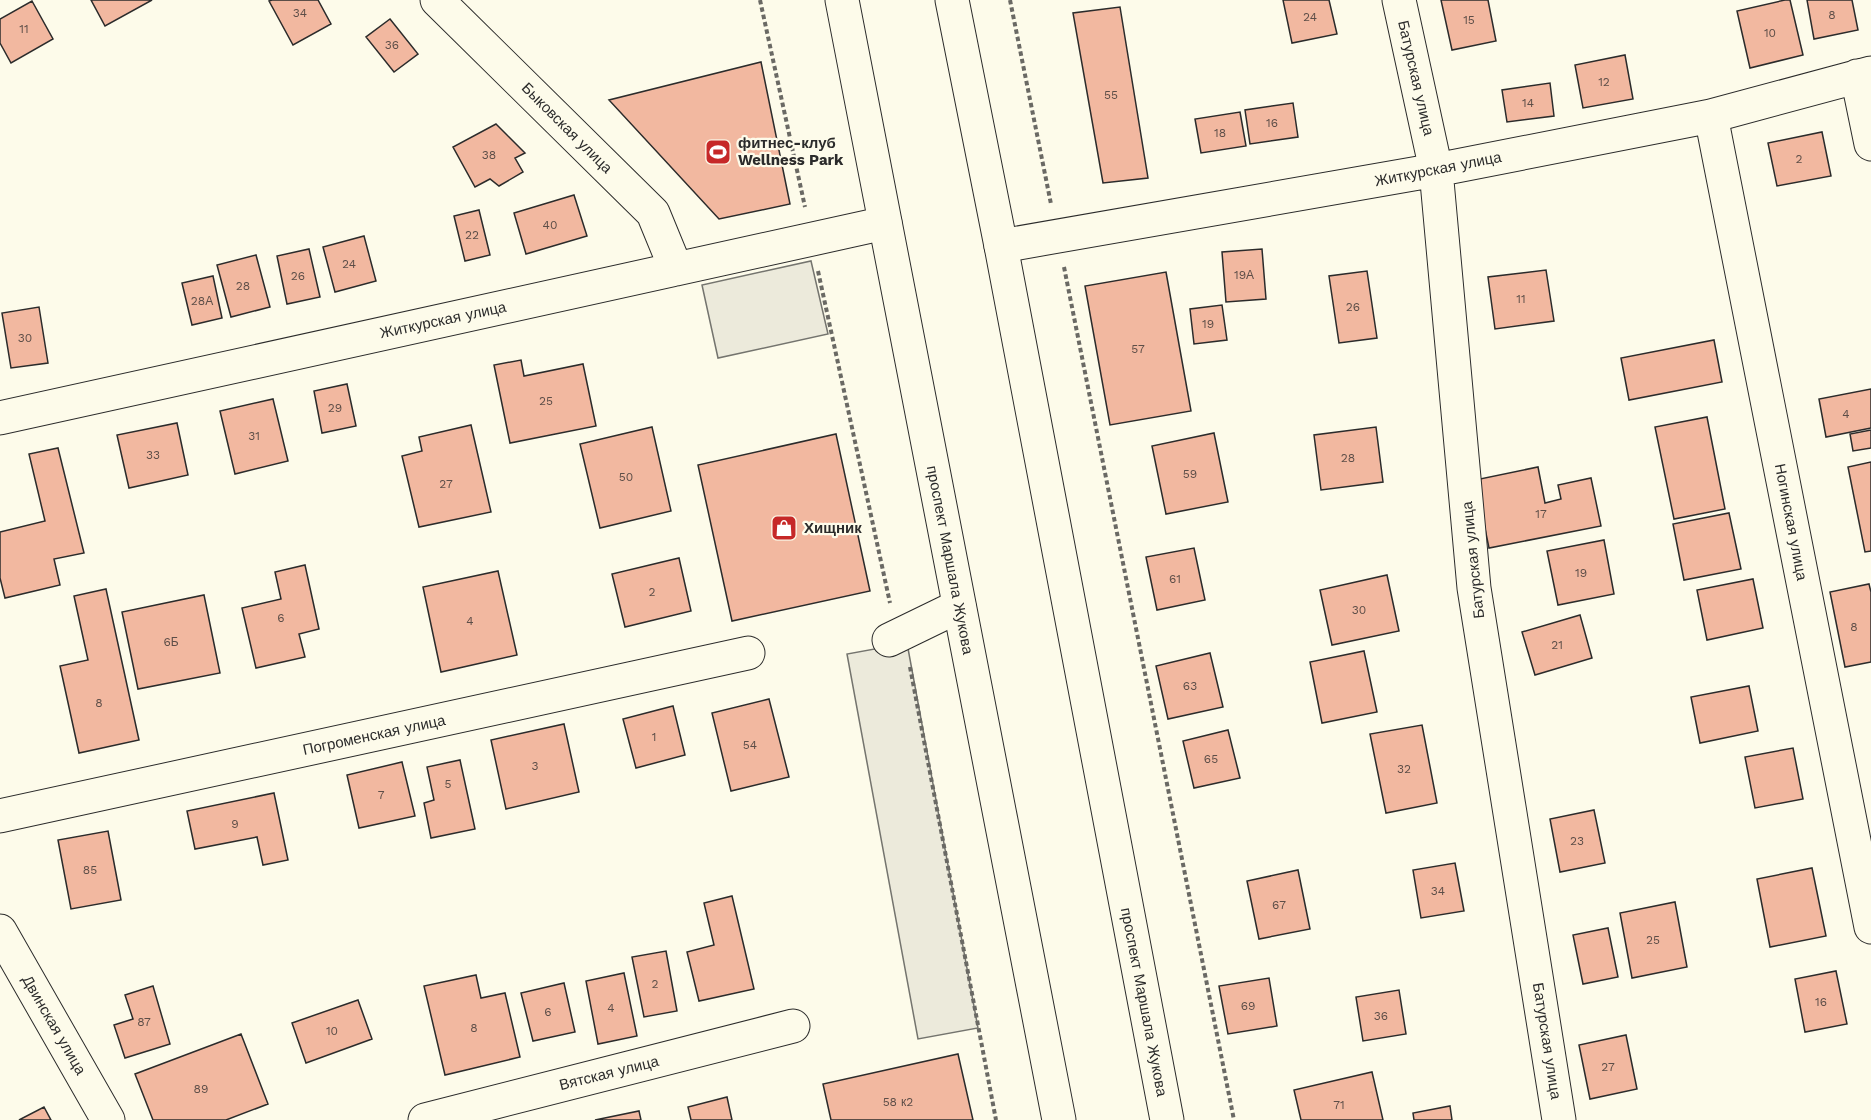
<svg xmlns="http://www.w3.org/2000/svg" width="1871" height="1120" font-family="'Work Sans',sans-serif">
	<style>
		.parking { fill: #eceadb; stroke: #74746e; stroke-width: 1.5 }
		.building { fill: #f2b8a0; stroke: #2b2b2b; stroke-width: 1.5 }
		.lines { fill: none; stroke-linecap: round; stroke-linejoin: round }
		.minor-casing { stroke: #2b2b2b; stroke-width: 35 }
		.highway-casing { stroke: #2b2b2b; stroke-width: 35 }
		.path { stroke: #6a6964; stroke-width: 4; stroke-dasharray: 4.5 3; stroke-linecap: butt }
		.minor { stroke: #fdfbea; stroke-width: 33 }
		.highway { stroke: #fdfbea; stroke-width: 33 }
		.labels { text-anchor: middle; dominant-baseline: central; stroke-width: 4.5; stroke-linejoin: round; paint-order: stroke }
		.number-label { font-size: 12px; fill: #5d4e48 }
		.street-label { font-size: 15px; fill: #2b2b2b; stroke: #fdfbea }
		.poi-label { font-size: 15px; font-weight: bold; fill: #2b2b2b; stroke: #fdfbea; text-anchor: start }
	</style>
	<rect width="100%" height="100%" fill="#fdfbea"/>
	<path class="parking" d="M811 261 828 334 718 358 702 285Z
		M907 643 978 1028 918 1039 847 654Z"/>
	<path class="building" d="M91 0H152L105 26Z
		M272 0H318L331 24 293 45 269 1Z
		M1283 0H1329L1337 34 1292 43Z
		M1441 0H1488L1496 41 1452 50Z
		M1785 0H1790L1803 55 1750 68 1737 11Z
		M1807 0H1852L1858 30 1814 39Z
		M32 1 53 39 11 63 0 43V19Z
		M1120 7 1148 178 1103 183 1073 13Z
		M390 19 418 54 394 72 366 37Z
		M1625 55 1633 99 1583 108 1575 65Z
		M761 62 790 204 719 219 609 100Z
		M1550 83 1554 116 1507 122 1502 90Z
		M1293 103 1298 137 1250 144 1245 110Z
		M1240 112 1246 146 1201 153 1195 119Z
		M496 124 525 153 515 158 523 172 499 186 490 179 475 187 453 147Z
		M1822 132 1831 176 1777 186 1768 143Z
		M574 195 587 236 526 254 514 213Z
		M479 210 490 255 465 261 454 216Z
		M364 236 376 281 335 292 323 247Z
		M309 249 320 297 287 304 277 256Z
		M1262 249 1266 299 1226 302 1222 252Z
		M256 255 270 307 231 317 217 265Z
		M1546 270 1554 321 1495 329 1488 277Z
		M1367 271 1377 338 1339 343 1329 276Z
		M1166 272 1191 411 1110 425 1085 286Z
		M213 276 222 318 192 325 182 283Z
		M1222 305 1227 340 1194 344 1190 309Z
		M39 307 48 363 11 368 2 313Z
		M1714 340 1722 382 1629 400 1621 358Z
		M521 360 524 376 583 364 596 426 510 443 494 365Z
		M347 384 356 426 322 433 314 391Z
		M1871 389V428L1826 437 1819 399Z
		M273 399 288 461 235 474 220 411Z
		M1707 417 1725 509 1674 519 1655 427Z
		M177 423 188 475 129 488 117 435Z
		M471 425 491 512 419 527 402 456 422 451 419 437Z
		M652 427 671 511 600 528 580 444Z
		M1376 427 1383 482 1321 490 1314 435Z
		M1871 430V448L1853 451 1850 434Z
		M1214 433 1228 502 1166 514 1152 446Z
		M836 434 870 591 732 621 698 465Z
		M58 448 84 553 54 559 60 585 5 598 0 578V532L45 521 29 454Z
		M1871 462V551L1865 552 1848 467Z
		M1538 467 1545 503 1561 499 1558 485 1591 478 1601 526 1489 548 1475 480Z
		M1729 513 1741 569 1684 580 1673 524Z
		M1604 540 1614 594 1558 605 1547 551Z
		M1194 548 1205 600 1157 610 1146 557Z
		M679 558 691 611 625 627 612 574Z
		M305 565 319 629 299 634 305 657 256 668 242 608 281 599 275 572Z
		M498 571 517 655 441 672 423 587Z
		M1387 575 1399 631 1332 645 1320 590Z
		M1753 579 1763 628 1707 640 1697 590Z
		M1869 584 1871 592V662L1845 667 1830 592Z
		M106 589 139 740 79 753 60 666 88 660 74 596Z
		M204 595 220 673 138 689 122 612Z
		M1580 615 1592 658 1535 675 1522 632Z
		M1364 651 1377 712 1322 723 1310 662Z
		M1210 653 1223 707 1168 719 1156 666Z
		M1749 686 1758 731 1700 743 1691 697Z
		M769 699 789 777 731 791 712 713Z
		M673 706 685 755 636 768 623 719Z
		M564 724 579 792 506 809 491 740Z
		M1422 725 1437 803 1386 813 1370 734Z
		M1228 730 1240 778 1194 788 1183 741Z
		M1793 748 1803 799 1755 808 1745 757Z
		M460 760 475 829 431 838 424 803 434 800 427 767Z
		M402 762 415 816 359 828 347 775Z
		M274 793 288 860 263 865 257 837 195 849 187 811Z
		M1594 810 1605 863 1560 872 1550 819Z
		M108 831 121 900 71 909 58 840Z
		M1455 863 1464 911 1421 918 1413 870Z
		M1812 868 1826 936 1770 947 1757 879Z
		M1298 870 1310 929 1259 939 1247 881Z
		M732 896 754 989 699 1001 687 952 714 945 704 903Z
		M1675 902 1687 967 1632 978 1620 913Z
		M1608 928 1618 977 1583 984 1573 935Z
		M666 951 677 1011 644 1017 632 957Z
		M1836 971 1847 1024 1805 1032 1795 979Z
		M624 973 637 1036 598 1044 586 981Z
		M476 975 481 998 505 993 520 1057 445 1075 424 986Z
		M1269 978 1277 1026 1228 1034 1219 986Z
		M564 983 575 1032 533 1041 521 993Z
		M153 986 170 1044 125 1058 114 1025 133 1019 125 995Z
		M1399 990 1406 1034 1363 1041 1356 997Z
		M358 1000 372 1039 306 1063 292 1023Z
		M241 1034 268 1104 226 1120H153L135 1074Z
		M1626 1035 1637 1089 1590 1099 1579 1045Z
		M958 1054 973 1120H831L823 1084Z
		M1372 1072 1383 1120H1301L1294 1090Z
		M727 1097 732 1120H691L688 1107Z
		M1450 1106 1452 1120H1414L1413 1113Z
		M44 1107 51 1120H19Z
		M639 1111 641 1120H595Z"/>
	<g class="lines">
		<g class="minor-casing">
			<path id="minor" d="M437 0 653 213 676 269
				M1399 0 1436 170 1474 588 1559 1120
				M1857 76 1871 144
				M1711 116 1871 927
				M1001 246 1436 170 1711 116 1871 73
				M0 418 885 223
				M889 640 959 606
				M0 816 748 653
				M0 931 108 1120
				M425 1120 793 1026"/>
		</g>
		<g class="highway-casing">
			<path id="highway" d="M842 0 1059 1120
				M952 0 1001 246 1167 1120"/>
		</g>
		<path class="path" d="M760 0 805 207
			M1010 0 1051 204
			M1064 267 1234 1120
			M818 271 890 603
			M910 667 996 1120"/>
		<use href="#minor" class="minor"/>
		<use href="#highway" class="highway"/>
	</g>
	<defs>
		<g id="stadium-square" transform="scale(1.35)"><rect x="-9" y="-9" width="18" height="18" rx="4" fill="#c62828" stroke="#fdfbea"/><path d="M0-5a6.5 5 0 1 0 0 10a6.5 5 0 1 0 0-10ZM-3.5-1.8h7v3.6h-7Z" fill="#fff"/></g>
		<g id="shop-square" transform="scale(1.35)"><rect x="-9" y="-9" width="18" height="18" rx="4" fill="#c62828" stroke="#fdfbea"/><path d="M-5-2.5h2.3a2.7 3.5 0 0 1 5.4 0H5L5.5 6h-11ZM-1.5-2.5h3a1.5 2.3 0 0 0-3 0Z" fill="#fff"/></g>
	</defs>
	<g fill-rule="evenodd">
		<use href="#stadium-square" x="718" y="152"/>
		<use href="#shop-square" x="784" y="528"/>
	</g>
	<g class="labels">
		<g class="number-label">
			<text x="300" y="13">34</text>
			<text x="1832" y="15">8</text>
			<text x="1310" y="17">24</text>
			<text x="1469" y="20">15</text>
			<text x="24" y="29">11</text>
			<text x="1770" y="33">10</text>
			<text x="392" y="45">36</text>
			<text x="1604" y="82">12</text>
			<text x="1111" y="95">55</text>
			<text x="1528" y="103">14</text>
			<text x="1272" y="123">16</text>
			<text x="1220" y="133">18</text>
			<text x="489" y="155">38</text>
			<text x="1799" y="159">2</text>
			<text x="550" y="225">40</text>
			<text x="472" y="235">22</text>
			<text x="349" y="264">24</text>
			<text x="1244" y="275">19А</text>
			<text x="298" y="276">26</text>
			<text x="243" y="286">28</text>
			<text x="1521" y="299">11</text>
			<text x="202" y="301">28А</text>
			<text x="1353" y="307">26</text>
			<text x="1208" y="324">19</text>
			<text x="25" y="338">30</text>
			<text x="1138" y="349">57</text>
			<text x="546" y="401">25</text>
			<text x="335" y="408">29</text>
			<text x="1846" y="414">4</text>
			<text x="254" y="436">31</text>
			<text x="153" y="455">33</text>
			<text x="1348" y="458">28</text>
			<text x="1190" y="474">59</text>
			<text x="626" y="477">50</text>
			<text x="446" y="484">27</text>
			<text x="1541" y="514">17</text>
			<text x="1581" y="573">19</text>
			<text x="1175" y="579">61</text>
			<text x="652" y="592">2</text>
			<text x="1359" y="610">30</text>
			<text x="281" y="618">6</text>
			<text x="470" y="621">4</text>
			<text x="1854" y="627">8</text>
			<text x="171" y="642">6Б</text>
			<text x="1557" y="645">21</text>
			<text x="1190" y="686">63</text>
			<text x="99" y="703">8</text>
			<text x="654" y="737">1</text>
			<text x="750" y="745">54</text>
			<text x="1211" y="759">65</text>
			<text x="535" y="766">3</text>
			<text x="1404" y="769">32</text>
			<text x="448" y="784">5</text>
			<text x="381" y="795">7</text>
			<text x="235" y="824">9</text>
			<text x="1577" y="841">23</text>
			<text x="90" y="870">85</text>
			<text x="1438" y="891">34</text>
			<text x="1279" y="905">67</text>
			<text x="1653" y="940">25</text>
			<text x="655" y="984">2</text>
			<text x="1821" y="1002">16</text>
			<text x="1248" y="1006">69</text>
			<text x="611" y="1008">4</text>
			<text x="548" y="1012">6</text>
			<text x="1381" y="1016">36</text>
			<text x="144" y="1022">87</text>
			<text x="474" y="1028">8</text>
			<text x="332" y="1031">10</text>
			<text x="1608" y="1067">27</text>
			<text x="201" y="1089">89</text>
			<text x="898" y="1102">58 к2</text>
			<text x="1339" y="1105">71</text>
		</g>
		<g class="street-label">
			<text transform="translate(1416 78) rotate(77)">Батурская улица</text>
			<text transform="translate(567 128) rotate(45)">Быковская улица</text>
			<text transform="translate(1438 169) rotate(-11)">Житкурская улица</text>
			<text transform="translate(443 320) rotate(-12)">Житкурская улица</text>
			<text transform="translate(1791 522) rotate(79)">Ногинская улица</text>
			<text transform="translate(950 560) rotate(79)">проспект Маршала Жукова</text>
			<text transform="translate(1473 560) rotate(-96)">Батурская улица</text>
			<text transform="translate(374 735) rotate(-12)">Погроменская улица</text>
			<text transform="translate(1144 1002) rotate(79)">проспект Маршала Жукова</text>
			<text transform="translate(54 1025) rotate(60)">Двинская улица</text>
			<text transform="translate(1547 1041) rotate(81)">Батурская улица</text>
			<text transform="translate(609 1073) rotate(-14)">Вятская улица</text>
		</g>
		<g class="poi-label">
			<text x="738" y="143">фитнес-клуб<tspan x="738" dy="17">Wellness Park</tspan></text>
			<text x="804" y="528">Хищник</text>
		</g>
	</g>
</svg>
